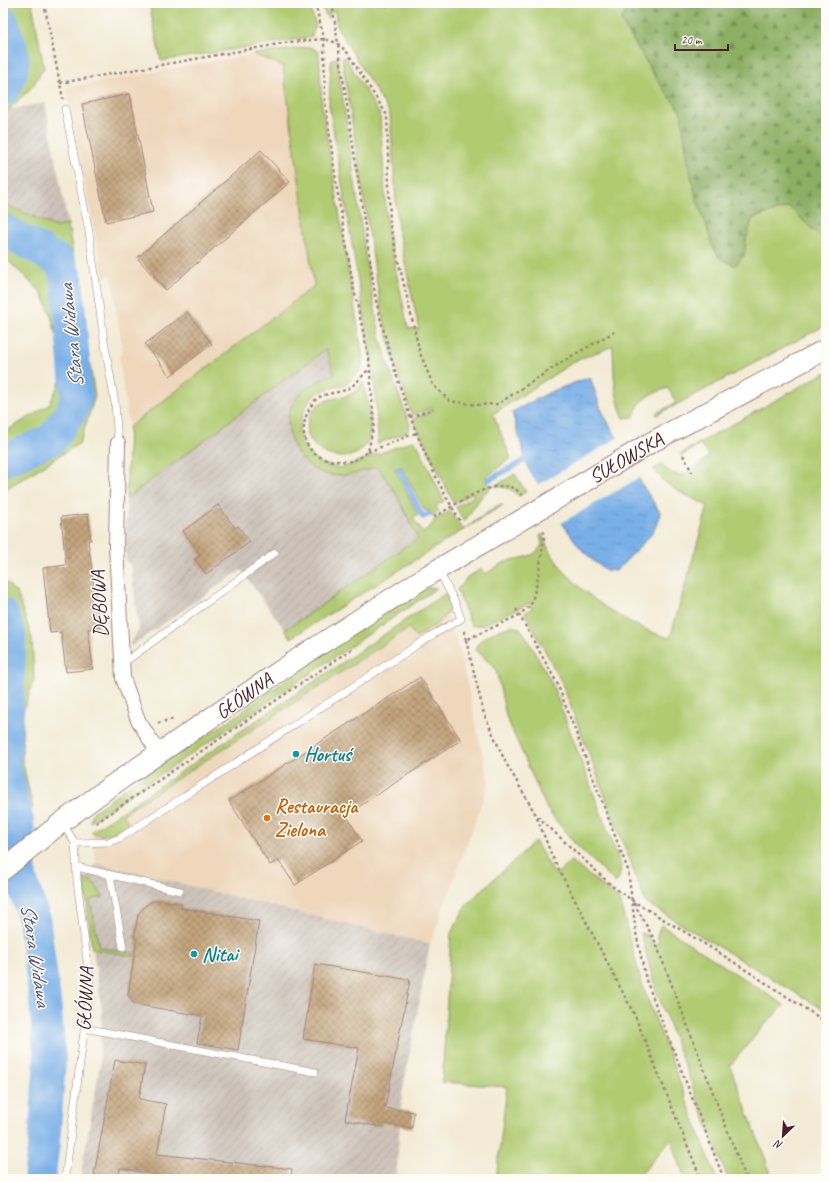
<svg xmlns="http://www.w3.org/2000/svg" width="829" height="1182" font-family="Caveat,sans-serif">
	<style>
		.built { fill: #eed7bb }
		.industrial { fill: url(#industrial-furrows) }
		.green { fill: #b0cb71; stroke: #7d754e }
		.forest { fill: url(#forest-firs); stroke: #6b6747 }
		.water { fill: url(#water-ripples); stroke: #616789 }
		.pier { fill: #f3ebd6 }
		.lines { fill: none; stroke-linecap: round; stroke-linejoin: round }
		.stream { stroke: #78afe7; stroke-width: 5.5 }
		.river { stroke: #78afe7; stroke-width: 32 }
		.building { fill: url(#building-cross-hatch) }
		.lane-casing { stroke: #9e8580; stroke-width: 8 }
		.street-casing { stroke: #9e8580; stroke-width: 16 }
		.secondary-casing { stroke: #9e8580; stroke-width: 22 }
		.path { stroke: #9e8580; stroke-width: 2.5; stroke-dasharray: 3 3; stroke-linecap: butt }
		.lane { stroke: #fff; stroke-width: 7 }
		.street { stroke: #fff; stroke-width: 14 }
		.secondary { stroke: #fff; stroke-width: 20 }
		.secondary-bridge-casing { stroke: #9e8580; stroke-width: 22; stroke-linecap: butt }
		.secondary-bridge { stroke: #fff; stroke-width: 20 }
		.culture-dot { fill: #0f9aa8; stroke: #fdfcf7; stroke-width: 1.5 }
		.food-dot { fill: #e8710a; stroke: #fdfcf7; stroke-width: 1.5 }
		.labels { text-anchor: middle; dominant-baseline: central; stroke-width: 3; stroke-linejoin: round; paint-order: stroke }
		.street-label { font-size: 20px; fill: #4a1f2b; stroke: #fdfcf7 }
		.culture-label { font-size: 20px; font-weight: bold; fill: #0d838f; stroke: #fdfcf7; text-anchor: start }
		.food-label { font-size: 20px; font-weight: bold; fill: #c56008; stroke: #fdfcf7; text-anchor: start }
		.water-label { font-size: 21px; font-style: italic; fill: #5a516d; stroke: #fdfcf7 }
	</style>
	<defs>
		<pattern id="industrial-furrows" width="10" height="10" patternUnits="userSpaceOnUse"><rect width="10" height="10" fill="#ccc2b9"/><path d="M-1 1l2-2M0 10L10 0M9 11l2-2" fill="none" stroke="#b1a69f"/></pattern>
		<pattern id="forest-firs" width="22" height="20" patternUnits="userSpaceOnUse"><rect width="22" height="20" fill="#8caf63"/><path d="M5 1l3.5 6h-7zM16 11l3.5 6h-7z" fill="#748e52"/></pattern>
		<pattern id="water-ripples" width="26" height="14" patternUnits="userSpaceOnUse"><rect width="26" height="14" fill="#78afe7"/><path d="M2 4q2-2 4 0t4 0M15 11q2-2 4 0t4 0" fill="none" stroke="#648ebb"/></pattern>
		<pattern id="building-cross-hatch" width="8" height="8" patternUnits="userSpaceOnUse"><rect width="8" height="8" fill="#c3a57e"/><path d="M0 0l8 8M0 8l8-8" fill="none" stroke="#a08667"/></pattern>
	</defs>
	<rect width="100%" height="100%" fill="#fdfcf7"/>
	<filter id="ink" filterUnits="userSpaceOnUse"><feTurbulence type="fractalNoise" baseFrequency=".025" numOctaves="2"/><feDisplacementMap in="SourceGraphic" scale="8" xChannelSelector="R" yChannelSelector="G"/><feConvolveMatrix kernelMatrix="1 2 1 2 8 2 1 2 1" color-interpolation-filters="sRGB"/></filter>
	<filter id="wash" filterUnits="userSpaceOnUse"><feTurbulence type="fractalNoise" baseFrequency=".012" numOctaves="4" result="noise"/><feDisplacementMap in="SourceGraphic" scale="16" xChannelSelector="R" yChannelSelector="G"/><feGaussianBlur stdDeviation="0.9" result="paint"/><feColorMatrix in="noise" values="0 0 0 0 0 0 0 0 0 0 0 0 0 0 0 0 0 1.4 0 .05"/><feComposite in="paint" operator="in"/></filter>
	<g filter="url(#wash)">
		<rect width="100%" height="100%" fill="#f3ebd6"/>
		<path class="built" d="M253 54 283 66 314 286 129 427 119 356 123 352 111 274 104 279 66 88Z
			M436 598 446 612 460 652 489 783 430 944 96 863 91 832Z"/>
		<path class="industrial" d="M45 103 68 224 56 227 3 203V115L10 109Z
			M326 349 334 374 312 383 288 419 302 460 351 475 378 467 397 495 418 538 285 630 241 570 131 646 130 643 139 630 131 566 126 561V499Z
			M96 863 430 944 402 1094 396 1179H80L100 1065 102 1010 83 882 84 878Z"/>
		<path class="green" d="M3 3H32L44 68 32 87 3 115Z
			M149 3H309L316 26 311 37 161 61Z
			M320 3H631L621 20 659 83 681 112 688 162 712 245 719 258 735 266 744 256 746 239 753 218 789 207 826 242V325L657 415 656 413 676 403 668 388C651 394 639 397 634 417L624 418C613 393 614 373 613 346L575 361 493 414 511 458 486 477 490 486 489 490 484 493 464 522 456 507 474 496 472 493 454 504 413 419 433 410 432 408 412 415 392 355 380 303 342 58 344 57 346 58 380 115 387 227 408 328 419 329 398 230 390 114 337 27 335 11 331 12 328 19Z
			M311 47 319 52 322 106 363 359 361 370 347 384 321 391 310 399 303 414 299 429 301 443 314 458 323 464 341 468 412 441 417 443 444 501 436 506 439 512 432 516 428 510 425 511 401 466 395 469 418 515 413 518 423 533 433 523 434 520 450 511 463 530 498 505H503L291 638 285 630 418 538 397 495 378 467C362 471 349 477 333 475 298 473 274 423 298 396 308 385 320 380 334 374L326 349 126 499 129 427 314 286 283 66 253 54Z
			M337 58 366 260 379 332 388 365 410 425 407 432 377 444 378 439 374 378 329 104 331 62 333 59Z
			M3 203 56 227 68 224 95 396 80 443 3 491V433L49 405 66 369 50 313 42 293 3 256Z
			M826 372V1011L646 903 561 681 525 613 532 608 530 603 483 625 471 626 457 589 463 584 467 577 482 569 486 574C492 570 499 565 506 562 520 556 535 560 542 544L540 536 542 534C557 581 625 627 670 638L708 506C689 496 666 489 654 469L662 464C678 486 696 470 709 455L700 444 682 456 680 454Z
			M363 382C366 398 373 417 370 433 362 479 284 452 314 409 323 396 341 400 353 393 357 391 360 386 363 382Z
			M515 474 526 492 518 496C513 488 505 487 495 486Z
			M3 579 17 593 32 638 34 680 23 711 22 759 33 808 3 836Z
			M426 588H437L90 822 93 812 145 774 232 719 326 651Z
			M446 593 451 604C445 622 431 628 416 638L409 628 123 814 129 825C116 831 105 840 91 832Z
			M511 626 520 628 524 633 551 681 621 866 619 878 616 883 574 843 547 809 506 716 496 669 475 649C479 636 499 630 511 626Z
			M535 841 555 875 571 861 619 899 642 984 717 1179H685L671 1139 637 1179H496L507 1087 442 1082 451 933 467 904Z
			M84 878 94 883 103 897 90 900 99 947 134 953 133 956 92 949Z
			M661 925 784 1005 758 1032 730 1066 773 1179H728L655 988 641 933 649 936 652 945 659 943 657 935Z"/>
		<path class="forest" d="M631 3H826V242L789 207 753 218 746 239 744 256 735 266 719 258 712 245 707 228 696 198 688 162 681 112 659 83 621 20Z"/>
		<path class="water" d="M590 377 601 409 643 486 660 512 659 520 651 535 616 571 606 570 593 561 581 549 562 523 528 468 512 412 550 392Z"/>
		<path class="pier" d="M619 437 640 477 560 524 536 486Z"/>
		<g class="lines">
			<path class="stream" d="M399 469 423 517 429 514
				M488 480 525 460"/>
			<path class="river" d="M3 22C8 45 20 54 9 79 8 83 7 87 3 90
				M3 229 59 261 67 280 77 398 71 412 52 439 3 461
				M3 614 10 634V653L5 765 18 821 21 879 34 918 45 1001 50 1060 44 1143 39 1179"/>
		</g>
		<g id="blocks">
			<path class="building" d="M130 94 153 212 106 222 82 104Z
				M261 150 290 182 166 290 137 258Z
				M187 312 212 344 170 376 145 344Z
				M218 505 235 528 238 526 250 542 206 574 195 559 201 555 183 531Z
				M88 514 91 540H88L99 627 88 629 93 669 66 672 61 632 50 633 43 568 66 565 61 517Z
				M420 677 461 740 346 815 362 841 295 885 278 860 270 865 229 801Z
				M161 900 182 904 181 908 259 921 238 1050 197 1043 202 1016 134 1004 128 995 137 939 134 938 138 914 146 905 153 901Z
				M315 964 410 980 385 1108 414 1112 412 1128 382 1123 381 1127 345 1120 359 1048 303 1039Z
				M115 1060 145 1065 139 1099 166 1104 157 1154 292 1169 291 1179H179L120 1168 119 1179 94 1175Z"/>
		</g>
	</g>
	<g filter="url(#ink)">
		<use href="#blocks" fill-opacity="0" stroke="#9e8580" stroke-width="1"/>
		<g class="lines">
			<g class="lane-casing">
				<path id="lane" d="M65 109 89 232 104 340 115 403 118 443
					M122 664 275 553
					M63 824 75 843 77 880 90 985 65 1179
					M75 843 109 842 120 838 434 634 461 619 455 602 439 571
					M77 867 180 891
					M110 875 123 947
					M84 1028 315 1072"/>
			</g>
			<g class="street-casing">
				<path id="street" d="M118 443 116 546 123 678 138 720 159 754"/>
			</g>
			<g class="secondary-casing">
				<path id="secondary" d="M650 443 826 349
					M3 870 62 822 108 788 299 658 430 574 528 516"/>
			</g>
			<path class="path" d="M44 3 63 99
				M315 3 324 39 325 100 337 189 353 285 369 359 374 424 368 452C363 455 357 460 352 461 349 462 344 461 340 461 305 462 294 430 313 403 321 391 338 395 349 388 357 383 363 375 369 369
				M332 3 376 301C395 378 419 455 461 522
				M60 83 290 42 324 39 337 43 347 52 387 115 390 225 420 353 433 385 450 401 477 405 498 404 565 360 614 332
				M410 417 433 409
				M368 452 416 433
				M683 455 692 472
				M434 517C455 506 505 467 523 497
				M516 609 557 683 628 870 636 933 646 980 724 1179
				M464 631 466 640 519 615 531 605 537 583 544 539V533L542 529
				M466 640 484 714 505 761 536 815 612 886 633 901 718 952 826 1022
				M158 723 174 719
				M537 818 552 856 635 1016 701 1179
				M96 823 353 648
				M634 903 655 941 746 1179"/>
			<use href="#lane" class="lane"/>
			<use href="#street" class="street"/>
			<use href="#secondary" class="secondary"/>
			<g class="secondary-bridge-casing">
				<path id="secondary-bridge" d="M528 516 650 443"/>
			</g>
			<use href="#secondary-bridge" class="secondary-bridge"/>
		</g>
	</g>
	<g class="culture-dot">
		<circle cx="296" cy="754" r="4"/>
		<circle cx="194" cy="954" r="4"/>
	</g>
	<circle class="food-dot" cx="267" cy="818" r="4"/>
	<g class="labels">
		<g class="street-label">
			<text transform="translate(626 458) rotate(-30)">SUŁOWSKA</text>
			<text transform="translate(99 604) rotate(-93)">DĘBOWA</text>
			<text transform="translate(244 696) rotate(-35)">GŁÓWNA</text>
			<text transform="translate(85 999) rotate(-87)">GŁÓWNA</text>
		</g>
		<g class="culture-label">
			<text x="304" y="754">Hortuś</text>
			<text x="202" y="954">Nitai</text>
		</g>
		<g class="food-label">
			<text x="275" y="806">Restauracja<tspan x="275" dy="23">Zielona</tspan></text>
		</g>
		<g class="water-label">
			<text transform="translate(71 336) rotate(-96)">Stara Widawa</text>
			<text transform="translate(36 955) rotate(81)">Stara Widawa</text>
		</g>
	</g>
	<rect width="829" height="1182" fill="none" stroke="#fdfcf7" stroke-width="16"/>
	<g transform="translate(783 1136) rotate(205)" stroke="#fdfcf7" stroke-width="3" paint-order="stroke">
	<path d="M0-3L7 15L0 10L-7 15Z" fill="#4a1f2b"/>
	<text y="-6" font-size="11" font-weight="bold" text-anchor="middle" fill="#4a1f2b">N</text>
	</g>
	<path d="M675 44v6h53v-6" fill="none" stroke="#4a1f2b" stroke-width="2"/>
	<text x="681" y="44" font-size="12" fill="#4a1f2b" stroke="#fdfcf7" stroke-width="3" paint-order="stroke">20 m</text>
</svg>
